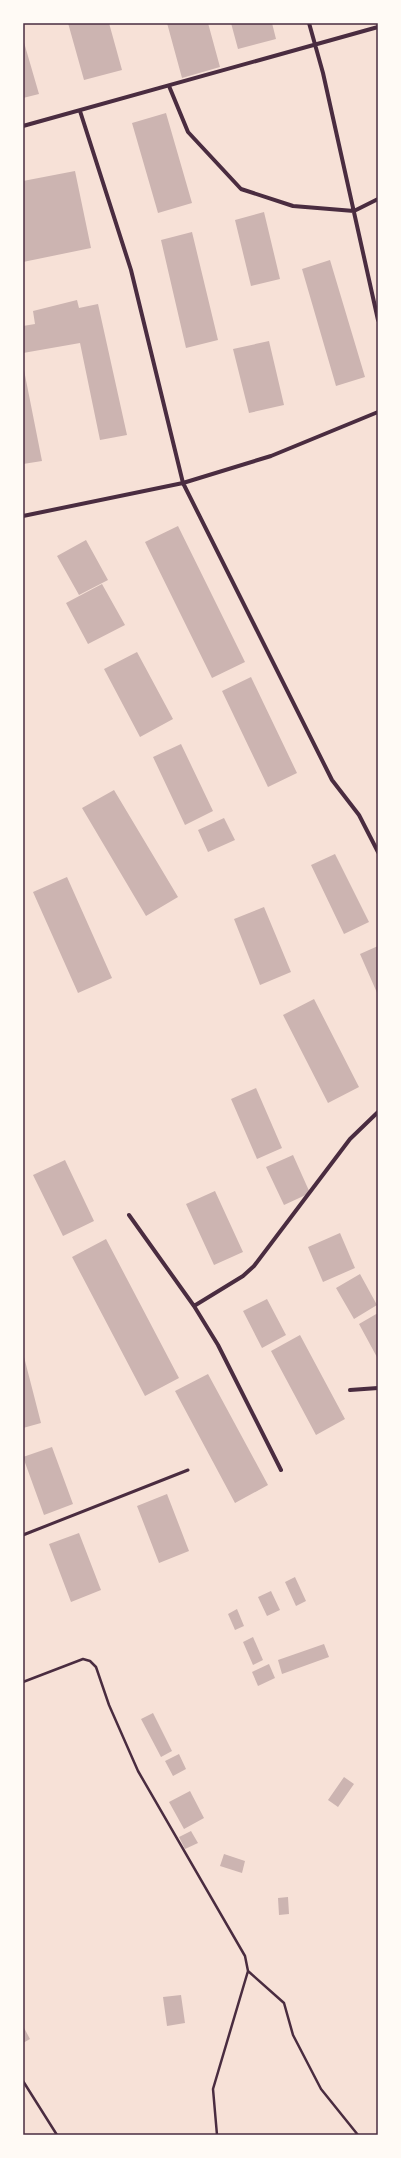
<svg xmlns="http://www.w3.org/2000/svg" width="401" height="2158" font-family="Jost,sans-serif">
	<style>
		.building { fill: #ccb4b1 }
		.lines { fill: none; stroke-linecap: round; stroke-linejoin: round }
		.path { stroke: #4a2c40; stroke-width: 2.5 }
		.service { stroke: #4a2c40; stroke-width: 3 }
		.minor { stroke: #4a2c40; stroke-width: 4 }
		.neatline { fill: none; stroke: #4a2c40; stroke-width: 1.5 }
	</style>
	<rect width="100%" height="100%" fill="#f7e1d7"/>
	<path class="building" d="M68 23H109L122 70 84 80Z
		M167 23H208L220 67 182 78Z
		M231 23H272L276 39 238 49Z
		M23 39 39 94 23 98Z
		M166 113 192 203 158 213 132 123Z
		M75 171 91 248 23 262V181Z
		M264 212 280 279 251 286 235 220Z
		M192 232 218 340 186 348 161 240Z
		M330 260 365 377 336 386 302 269Z
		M77 300 79 308 98 304 127 435 100 440 80 343 23 353V326L35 324 33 311Z
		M269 341 284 405 249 413 233 349Z
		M23 365 42 461 23 464Z
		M178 526 245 662 212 678 145 542Z
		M86 540 108 580 79 595 57 556Z
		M102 584 125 625 88 644 66 603Z
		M137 652 173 719 140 737 104 669Z
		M251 677 297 773 268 787 222 691Z
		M181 744 213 811 185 825 153 757Z
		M114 790 178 897 146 916 82 808Z
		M224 818 235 840 208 852 198 830Z
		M335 854 369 922 344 934 311 865Z
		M67 877 112 978 78 993 33 892Z
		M264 907 291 972 260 985 234 919Z
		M378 946V995L360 954Z
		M314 999 359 1087 328 1103 283 1015Z
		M256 1088 282 1148 257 1159 231 1099Z
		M293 1155 310 1193 284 1205 266 1167Z
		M65 1160 94 1221 63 1236 33 1175Z
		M215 1191 243 1252 214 1265 186 1204Z
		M340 1233 355 1268 323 1282 308 1247Z
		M106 1239 179 1378 145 1396 72 1257Z
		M360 1274 377 1305 354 1319 336 1288Z
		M267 1299 286 1335 262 1348 243 1311Z
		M378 1313V1359L359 1324Z
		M300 1335 345 1419 316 1435 271 1351Z
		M23 1353 41 1423 23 1428Z
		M208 1374 268 1485 235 1503 175 1391Z
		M52 1447 73 1504 44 1515 23 1457Z
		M167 1494 189 1551 159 1563 137 1506Z
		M79 1533 101 1590 71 1602 49 1544Z
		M295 1577 306 1601 296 1606 285 1582Z
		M271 1591 280 1610 267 1616 258 1597Z
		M237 1609 244 1626 235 1630 228 1614Z
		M253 1637 263 1660 253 1665 243 1642Z
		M324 1644 329 1657 282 1674 278 1660Z
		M269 1664 275 1678 258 1686 252 1672Z
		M153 1713 172 1751 161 1757 141 1719Z
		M179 1754 186 1769 173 1776 165 1761Z
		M344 1777 354 1784 338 1807 328 1800Z
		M190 1791 204 1818 184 1829 169 1802Z
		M191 1831 198 1843 185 1849 179 1837Z
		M224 1854 245 1861 242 1873 220 1866Z
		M288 1897 289 1914 279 1915 278 1898Z
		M181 1995 185 2023 167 2026 163 1997Z
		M23 2026 30 2039 23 2043Z"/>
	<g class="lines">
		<path class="path" d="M23 1682 83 1659 90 1661 96 1667 109 1705 138 1771 245 1956 248 1971 213 2089 217 2135
			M248 1971 284 2003 293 2035 321 2089 358 2135
			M23 2081 57 2135"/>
		<path class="service" d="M23 1535 188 1470"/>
		<path class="minor" d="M309 23 323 73 378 320
			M169 86 188 132 241 189 293 206 354 211 378 199
			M80 111 131 270 183 483 332 780 359 815 378 852
			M23 126 378 27
			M23 516 183 483 271 456 378 412
			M129 1215 194 1306 218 1345 281 1470
			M194 1306 243 1276 254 1266 350 1139 378 1112
			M350 1390 378 1388"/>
	</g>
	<rect width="401" height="2158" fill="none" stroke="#fffaf5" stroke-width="48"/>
	<rect x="24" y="24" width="353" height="2110" class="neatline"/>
</svg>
